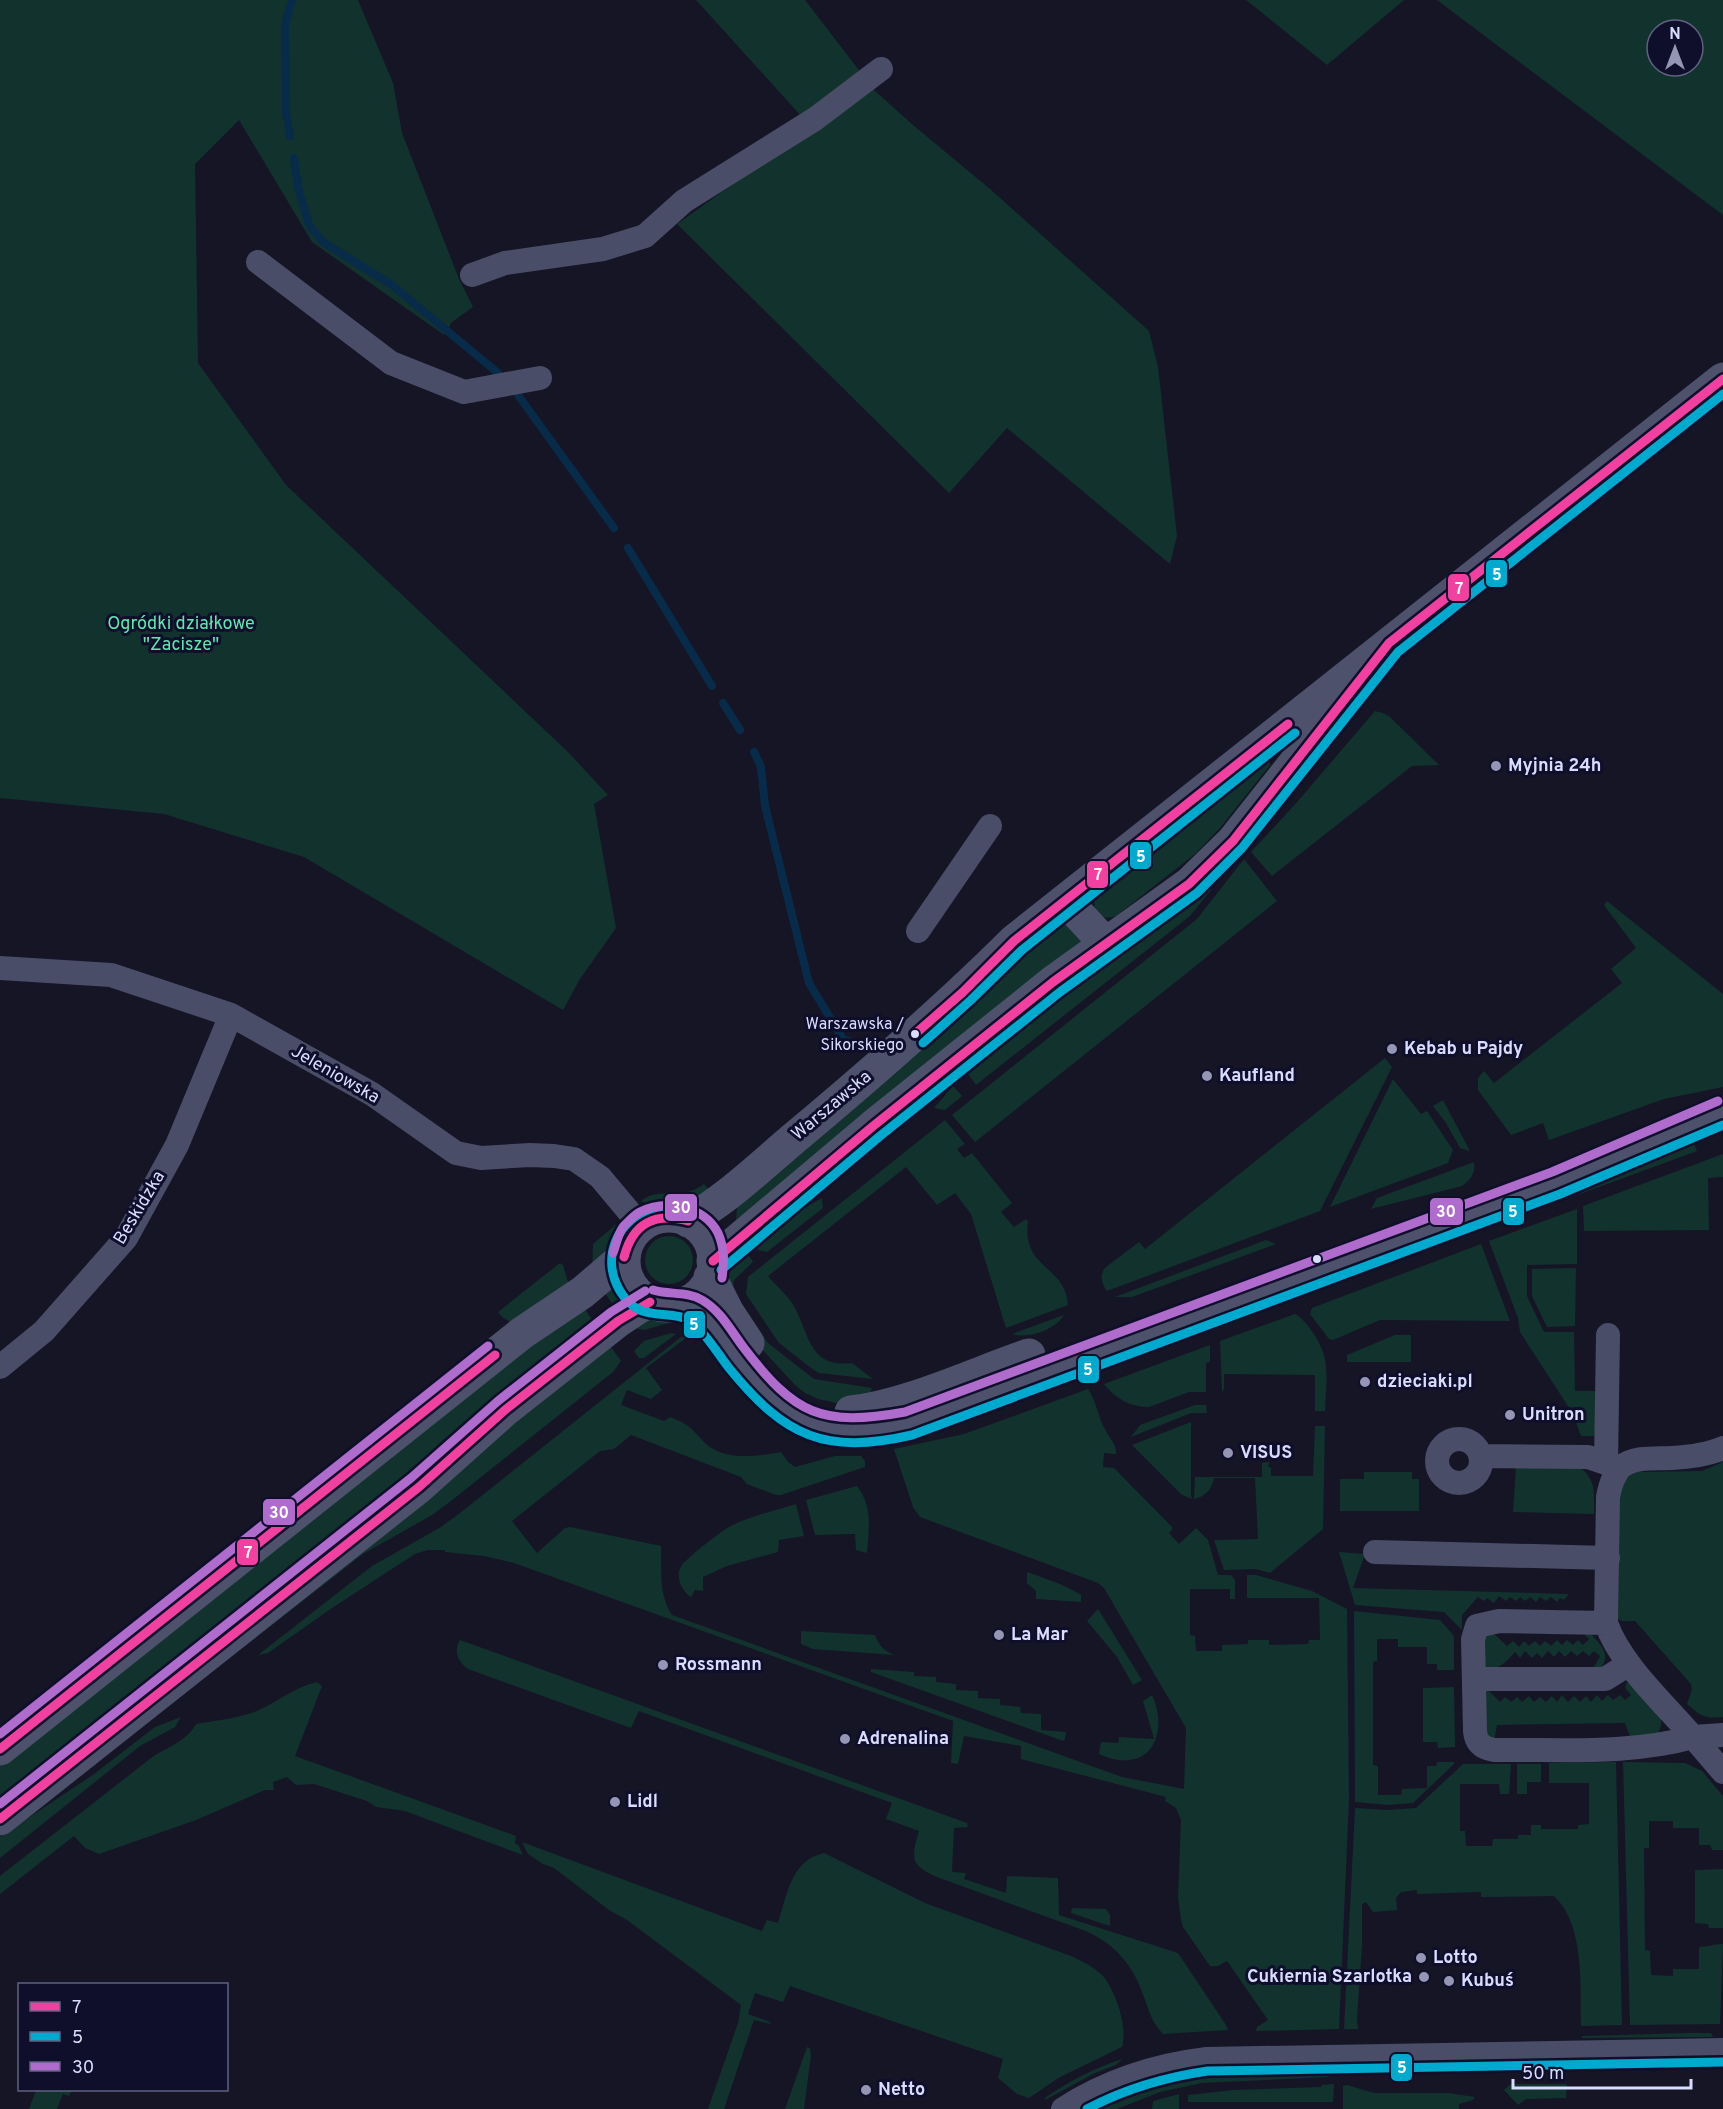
<svg xmlns="http://www.w3.org/2000/svg" width="1723" height="2109" font-family="Overpass,sans-serif">
	<style>
		.green { fill: #12322e; fill-rule: evenodd }
		.lines { fill: none; stroke-linecap: round; stroke-linejoin: round }
		.stream { stroke: #082b49; stroke-width: 8 }
		.street { stroke: #4a4d67; stroke-width: 24 }
		.secondary { stroke: #4d516c; stroke-width: 33 }
		.bus-1-casing { stroke: #0f0f2c; stroke-width: 14 }
		.bus-2-casing { stroke: #0f0f2c; stroke-width: 14 }
		.bus-3-casing { stroke: #0f0f2c; stroke-width: 14 }
		.bus-1 { stroke: #f240a1; stroke-width: 9 }
		.bus-2 { stroke: #00a9ce; stroke-width: 9 }
		.bus-3 { stroke: #b06ccc; stroke-width: 9 }
		.poi-dot { fill: #9596b3; stroke: #0f0f2c; stroke-width: 2 }
		.bus-dot { fill: #dadcff; stroke: #0f0f2c; stroke-width: 2 }
		.labels { text-anchor: middle; dominant-baseline: central; stroke-width: 6; stroke-linejoin: round; paint-order: stroke }
		.bus-label { font-size: 16px; fill: #dadcff; stroke: #0f0f2c; text-anchor: end }
		.park-label { font-size: 18px; fill: #5ce9ad; stroke: #0f0f2c }
		.poi-label { font-size: 18px; font-weight: bold; fill: #dadcff; stroke: #0f0f2c; text-anchor: start }
		.street-label { font-size: 18px; fill: #dadcff; stroke: #0f0f2c }
		.line-badge { stroke: #0f0f2c; stroke-width: 2 }
		.badge-label { font-size: 16px; text-anchor: middle; font-weight: bold; fill: #fff }
	</style>
	<rect width="100%" height="100%" fill="#151526"/>
	<path class="green" d="M0 0H358L393 83 402 133 459 279 473 307 452 322 444 335 312 242 239 120 195 164 198 363 286 485 568 752 608 795 594 804 616 928 580 979 563 1010 304 857 164 814 0 798Z
		M696 0H805L875 91 913 125 990 189 1149 331 1158 367 1177 536 1170 564 1007 428 949 493 677 224 812 128Z
		M1246 0H1404L1327 65Z
		M1437 0H1723V215ZM1657 30H1693V66H1657Z
		M1375 711 1383 713 1390 717 1439 765 1412 766 1272 876 1251 852 1298 801Z
		M1270 759V765L1220 828 1195 854 1116 916C1099 922 1090 911 1096 895Z
		M1239 855 1190 916 976 1085 966 1071Z
		M1244 859 1277 901 975 1142 952 1115 1197 919Z
		M1607 901 1723 994V1087L1664 1099 1549 1140 1543 1123 1511 1135 1478 1090V1078L1484 1071 1494 1083 1622 983 1611 969 1636 948 1604 905Z
		M1069 920 1085 939 736 1221 737 1206 954 1012 1063 922Z
		M1385 1058 1392 1067 1320 1211 1107 1291C1101 1283 1099 1274 1106 1267L1139 1242 1145 1249Z
		M1393 1079 1421 1114 1427 1111 1453 1150 1448 1163 1330 1207Z
		M953 1086 962 1096 945 1110 934 1108Z
		M1443 1100 1470 1151 1460 1148 1446 1123 1433 1106Z
		M945 1120 965 1144 957 1149 964 1158 972 1153 1012 1203 1001 1212 1014 1227 1026 1219 1028 1222C1022 1270 1065 1264 1068 1305L1006 1328 971 1214 955 1193 937 1205 906 1167 768 1276C776 1286 789 1296 795 1308 810 1337 810 1368 852 1363L873 1379 819 1373 811 1368 779 1343 746 1294 748 1277Z
		M1692 1138 1697 1151 1580 1194 1569 1190Z
		M1723 1154V1177L1708 1178 1709 1230 1584 1231 1583 1206Z
		M1474 1162C1476 1173 1470 1180 1462 1186L1371 1209 1377 1198Z
		M704 1184 714 1195 686 1207 652 1206 641 1201C662 1185 680 1202 704 1184Z
		M822 1198 823 1208 767 1252 758 1250 751 1241 782 1220Z
		M1577 1209V1264L1527 1265V1296L1544 1332H1574L1575 1391H1595L1598 1428 1594 1436H1581L1573 1414 1520 1332 1518 1318 1489 1241Z
		M620 1221 617 1243 592 1273 593 1244Z
		M645 1260a24 24 0 1 1 48 0a24 24 0 1 1-48 0Z
		M1266 1240 1276 1244 1132 1297H1115Z
		M1481 1244 1510 1321 1380 1320 1333 1340 1329 1339 1310 1314 1312 1308Z
		M742 1248 753 1261 752 1263 734 1280 732 1297 725 1271Z
		M560 1263 563 1265 567 1279 571 1288 514 1324 502 1317 498 1312Z
		M1576 1268 1575 1326 1547 1327 1532 1296V1269Z
		M618 1280 631 1298 618 1312 602 1289Z
		M582 1305 598 1328 0 1803V1766Z
		M740 1310 748 1313 768 1343 814 1379 872 1388 869 1396 846 1405 818 1399 805 1393 795 1385 758 1345Z
		M1264 1310 1260 1313 1106 1370 1109 1362 1203 1322Z
		M655 1312 673 1313 679 1320 644 1330 633 1328Z
		M1295 1314C1302 1318 1306 1323 1311 1330 1332 1358 1326 1378 1325 1411H1315V1375L1224 1374V1389L1222 1392 1220 1341Z
		M1064 1315C1055 1330 1029 1339 1012 1334Z
		M671 1333 676 1334 644 1358H639L634 1351 644 1341Z
		M690 1335 646 1368 662 1390 651 1399 627 1390 621 1405 664 1421 670 1417C690 1425 690 1427 704 1442 724 1462 757 1456 781 1452L788 1462 795 1467 835 1456H861L865 1461V1467L781 1495H776L747 1484 741 1477 631 1435 614 1449 600 1451 512 1521 537 1553 565 1528 570 1527 661 1546C662 1570 658 1594 672 1615L1122 1777 1184 1789 1186 1728 1104 1588 1098 1583 920 1517 913 1507 894 1449 964 1434 1088 1389C1097 1402 1098 1418 1106 1431 1110 1439 1117 1445 1116 1454L1104 1453 1103 1467 1114 1468 1173 1528 1169 1533 1179 1544 1196 1528 1208 1540 1218 1575H1231L1235 1580V1599H1230V1589H1190V1635L1195 1636 1196 1651H1222V1645L1248 1644V1640H1269V1645L1308 1644 1309 1640H1320L1319 1598H1247V1575H1256L1312 1591 1347 1609 1349 1799 1339 2029 1256 2031 1257 2027 1268 2020 1227 1961 1218 1966H1210L1183 1927 1181 1920 1178 1897 1181 1820 1176 1808 1165 1801 1166 1797 1021 1759V1746L964 1736 958 1764 951 1763 953 1721 514 1563 484 1556 445 1552V1550H428L415 1554 332 1608 268 1653 258 1655 372 1566 441 1527 460 1513 681 1337Z
		M1395 1335H1411V1362H1347V1355Z
		M606 1340 621 1361 613 1372 451 1501 432 1515 363 1554 249 1643V1640Z
		M1210 1345V1362L1206 1363V1392H1189L1149 1407C1130 1407 1116 1399 1104 1384Z
		M1195 1405H1206L1207 1413H1191L1131 1437 1140 1425Z
		M1191 1422V1495L1192 1499 1182 1495 1132 1445Z
		M1315 1426H1325L1323 1529 1270 1573 1256 1569 1224 1570 1214 1540 1258 1539 1255 1478H1214C1211 1490 1206 1496 1194 1499L1195 1477H1262V1463L1270 1462 1268 1466 1271 1468V1476H1313Z
		M1723 1462V1717C1704 1719 1701 1716 1687 1704L1692 1690 1691 1684 1635 1621H1622L1618 1619 1619 1498C1622 1485 1625 1477 1637 1472L1702 1471Z
		M1576 1465C1597 1478 1594 1492 1594 1514L1513 1512 1516 1466Z
		M1364 1472H1412V1479H1419V1511H1340V1479H1364Z
		M857 1486C873 1507 869 1528 867 1553L856 1550 855 1534 815 1535 806 1500Z
		M796 1504 804 1536 779 1540 778 1552 727 1566 703 1577V1591L695 1590 691 1597C682 1592 674 1575 682 1565 688 1557 720 1532 729 1527 749 1516 774 1511 796 1504Z
		M1339 1552 1365 1554 1353 1588 1569 1594 1564 1600 1560 1598 1557 1602 1551 1597 1546 1601 1540 1597 1536 1602 1530 1597 1525 1601 1520 1597 1516 1601 1510 1597 1506 1601 1499 1596 1494 1603 1487 1598 1484 1601 1478 1597 1462 1615V1630L1444 1612 1355 1605Z
		M1027 1572C1046 1579 1064 1584 1081 1595V1602L1036 1599V1591L1027 1583Z
		M1098 1609 1142 1680 1133 1685 1117 1657 1087 1621Z
		M1354 1611 1440 1620 1454 1636V1670H1437V1664H1427V1647H1398V1639H1377V1661L1373 1662V1765L1378 1766V1795H1401L1402 1789 1427 1788V1766H1436L1437 1762H1454V1764L1413 1803 1388 1805 1355 1802Z
		M801 1631 875 1635C879 1646 884 1651 895 1655L813 1649 801 1644Z
		M1493 1633 1507 1646 1513 1641 1519 1647 1524 1641 1529 1646 1535 1641 1540 1646 1545 1641 1551 1646 1557 1640 1562 1645 1567 1640 1573 1645 1578 1640 1583 1645 1589 1639 1584 1634H1591C1601 1645 1611 1654 1601 1668L1594 1667 1600 1656 1594 1651 1589 1656 1583 1651 1577 1656 1571 1651 1565 1657 1559 1651 1554 1657 1548 1651 1542 1658 1537 1653 1532 1658 1525 1651 1520 1658 1515 1652C1506 1662 1498 1672 1484 1666L1481 1638Z
		M460 1640 967 1823 968 1827 954 1828 952 1872 966 1873 964 1879 1006 1893 1007 1876 1058 1878 1059 1915 1178 1953 1226 2025 1228 2030 1163 2034C1152 2023 1149 2011 1144 1997 1133 1965 1115 1943 1083 1930L937 1877C910 1865 911 1858 919 1831L886 1819 892 1803 639 1711 631 1728 468 1669C458 1662 453 1651 460 1640Z
		M871 1669 914 1672V1676L936 1677V1682L956 1684V1690L978 1691V1698L1000 1699V1705L1020 1707 1021 1713 1041 1714V1730L1066 1732 1065 1739 1063 1741 871 1672Z
		M317 1682 322 1686 295 1756 516 1836 515 1843 519 1846 523 1855 405 1811 376 1807 367 1801 314 1784 296 1785 287 1777 273 1782 274 1790H265L196 1820 99 1854 85 1848 74 1836 0 1894V1876L151 1758C167 1747 186 1742 196 1724 218 1720 242 1718 261 1709 280 1700 297 1686 317 1682Z
		M1629 1682 1661 1718V1726L1658 1733 1632 1742 1625 1723 1497 1725 1494 1741 1486 1739 1485 1691H1489L1500 1702 1505 1697 1511 1702 1517 1697 1522 1702 1529 1696 1534 1702 1540 1697 1546 1702 1552 1696 1557 1702 1562 1695 1568 1702 1574 1696 1580 1702 1586 1696 1591 1702 1597 1695 1602 1701 1608 1695 1613 1700 1620 1695 1625 1700 1631 1695 1625 1688 1626 1683Z
		M1454 1687 1455 1747 1438 1748 1437 1742H1423V1688Z
		M1152 1695C1166 1724 1158 1765 1118 1760 1111 1759 1105 1756 1099 1754L1101 1742 1118 1743 1119 1737 1154 1739 1143 1701Z
		M181 1717 175 1727 140 1746 0 1858V1837L94 1774 155 1727Z
		M1616 1762 1622 2025 1581 2026C1580 1986 1585 1925 1554 1896L1481 1897V1892L1417 1894V1890L1401 1892 1396 1898 1397 1910 1373 1912 1366 1902 1362 1904V1945L1357 2019 1358 2029H1344L1355 1808 1387 1810 1416 1808 1463 1764H1511L1509 1794H1500L1499 1784H1460V1831H1465L1466 1846H1492L1493 1839H1518V1835H1531V1825H1541V1829H1578V1825L1589 1824V1783H1549V1763Z
		M1623 1762 1685 1763 1702 1771 1723 1796V1850H1712L1710 1845H1699V1828H1673V1821H1649V1848H1644L1645 1950 1650 1951 1651 1975 1673 1976V1969H1699V1947C1708 1947 1713 1944 1723 1944L1720 2024 1630 2025Z
		M1517 1764H1541V1782H1527V1794H1517Z
		M522 1842 762 1931 767 1920 778 1923C787 1895 791 1860 824 1853L925 1903 1071 1956C1082 1961 1094 1967 1103 1976 1116 1992 1128 2027 1122 2047L1060 2077 1029 2098 1017 2094 998 2078 1003 2059 790 1986 783 2002 755 1993 748 2014 770 2022 771 2024 754 2020 724 2109H708L738 2023 741 2005 627 1920 609 1910 554 1868 543 1864 528 1854Z
		M1723 1869V1928H1709L1708 1924 1695 1923V1870Z
		M1072 1908 1106 1909 1110 1915V1926L1071 1913Z
		M1689 2033H1711L1713 2037 1582 2038V2036Z
		M807 2047 810 2048 811 2055 804 2109H785Z
		M1122 2059 1116 2065 1095 2073 1045 2100V2098C1069 2081 1095 2068 1122 2059Z
		M1289 2069H1334L1328 2077 1202 2083 1160 2092 1117 2109H1091C1155 2076 1218 2072 1289 2069Z
		M1334 2084 1333 2102H1188V2095L1234 2090 1321 2087 1322 2085Z
		M1511 2084H1567L1566 2098 1526 2099 1518 2105 1504 2090Z
		M1347 2085 1374 2093H1448L1475 2097 1473 2100 1459 2104V2109H1343V2086Z
		M36 2090H72L69 2096 63 2094 57 2109H29Z
		M1179 2094V2109H1152L1153 2101Z"/>
	<g class="lines">
		<path class="stream" d="M290 136 286 112 285 25 292 0
			M294 158 298 187 309 225 323 242 392 285 498 373
			M518 395 614 528
			M628 548 712 686
			M723 703 740 730
			M754 752 761 767 765 806 809 983 843 1039 851 1042"/>
		<path class="street" d="M258 262 391 363 464 392 540 378
			M472 275 505 263 603 249 645 236 684 201 815 119 881 69
			M918 931 990 826
			M0 968 111 975 231 1015 372 1094 456 1153 481 1158 530 1155 554 1156 574 1159 600 1177 641 1226
			M0 1367 44 1331 126 1238 177 1145 231 1015
			M1437 1461a22 22 0 1 1 44 0a22 22 0 1 1-44 0Z
			M1723 1448C1707 1455 1689 1457 1672 1458 1656 1459 1635 1456 1621 1467 1613 1475 1610 1486 1608 1497L1606 1623C1620 1664 1665 1704 1693 1737L1723 1735
			M1481 1456 1588 1457 1620 1468
			M1606 1463 1608 1335
			M1375 1552 1608 1558
			M1606 1623 1499 1621 1477 1626 1473 1639 1475 1731C1476 1743 1482 1748 1494 1750 1560 1749 1629 1755 1693 1737L1723 1772
			M1474 1679H1605L1629 1664
			M1063 2109C1107 2081 1156 2065 1207 2059L1723 2050"/>
		<path class="secondary" d="M1066 901 1106 944
			M624 1261a45 45 0 1 1 90 0a45 45 0 1 1-90 0Z
			M688 1221C729 1198 764 1163 799 1134 873 1072 946 1009 1014 941L1723 379
			M713 1261 872 1127 1053 982 1189 884 1233 841 1355 687
			M710 1277 727 1311 748 1343
			M679 1305C703 1311 712 1326 727 1345 784 1418 811 1446 908 1424L1556 1183 1723 1112
			M851 1412C909 1405 973 1374 1029 1355
			M0 1749 522 1333 583 1292 624 1257
			M0 1819 419 1487 505 1410 618 1321 639 1307 650 1302"/>
		<g class="bus-1-casing">
			<path id="bus-1" d="M915 1034 963 992 1014 941 1288 724
				M624 1257C633 1223 655 1212 688 1221
				M713 1261 872 1127 1053 982 1189 884 1233 841 1389 643 1723 379
				M0 1749 495 1355
				M0 1819 419 1487 505 1410 618 1321 650 1302"/>
		</g>
		<g class="bus-2-casing">
			<path id="bus-2" d="M923 1043 971 1000 1022 950 1295 733
				M691 1209C679 1207 667 1204 654 1208 618 1218 600 1257 620 1291 642 1328 672 1304 695 1325 709 1338 718 1354 729 1368 785 1437 825 1455 912 1435L1560 1194 1723 1125
				M721 1270 880 1136 1060 992 1197 893 1242 848 1398 652 1723 394
				M1087 2109C1125 2089 1165 2077 1208 2071L1723 2062"/>
		</g>
		<g class="bus-3-casing">
			<path id="bus-3" d="M613 1253C616 1245 618 1234 623 1227 628 1222 634 1215 640 1212 666 1199 704 1206 718 1233 725 1249 724 1262 722 1278
				M653 1290C669 1295 687 1291 702 1300 721 1311 731 1331 744 1348 795 1415 822 1427 905 1412L1552 1172 1718 1101
				M0 1734 488 1346
				M0 1804 411 1478 498 1401 611 1312 645 1291"/>
		</g>
		<use href="#bus-1" class="bus-1"/>
		<use href="#bus-2" class="bus-2"/>
		<use href="#bus-3" class="bus-3"/>
	</g>
	<g class="poi-dot">
		<circle cx="1496" cy="766" r="6"/>
		<circle cx="1392" cy="1049" r="6"/>
		<circle cx="1207" cy="1076" r="6"/>
		<circle cx="1365" cy="1382" r="6"/>
		<circle cx="1510" cy="1415" r="6"/>
		<circle cx="1228" cy="1453" r="6"/>
		<circle cx="999" cy="1635" r="6"/>
		<circle cx="663" cy="1665" r="6"/>
		<circle cx="845" cy="1739" r="6"/>
		<circle cx="615" cy="1802" r="6"/>
		<circle cx="1421" cy="1958" r="6"/>
		<circle cx="1424" cy="1977" r="6"/>
		<circle cx="1449" cy="1981" r="6"/>
		<circle cx="866" cy="2090" r="6"/>
	</g>
	<g class="bus-dot">
		<circle cx="915" cy="1034" r="5"/>
		<circle cx="1317" cy="1259" r="5"/>
	</g>
	<g class="labels">
		<g class="bus-label">
			<text x="904" y="1025">Warszawska /<tspan x="904" dy="21">Sikorskiego</tspan></text>
		</g>
		<g class="park-label">
			<text x="181" y="624">Ogródki działkowe<tspan x="181" dy="21">"Zacisze"</tspan></text>
		</g>
		<g class="poi-label">
			<text x="1508" y="766">Myjnia 24h</text>
			<text x="1404" y="1049">Kebab u Pajdy</text>
			<text x="1219" y="1076">Kaufland</text>
			<text x="1377" y="1382">dzieciaki.pl</text>
			<text x="1522" y="1415">Unitron</text>
			<text x="1240" y="1453">VISUS</text>
			<text x="1011" y="1635">La Mar</text>
			<text x="675" y="1665">Rossmann</text>
			<text x="857" y="1739">Adrenalina</text>
			<text x="627" y="1802">Lidl</text>
			<text x="1433" y="1958">Lotto</text>
			<text x="1412" y="1977" text-anchor="end">Cukiernia Szarlotka</text>
			<text x="1461" y="1981">Kubuś</text>
			<text x="878" y="2090">Netto</text>
		</g>
		<g class="street-label">
			<text transform="translate(335 1075) rotate(30)">Jeleniowska</text>
			<text transform="translate(832 1106) rotate(-40)">Warszawska</text>
			<text transform="translate(140 1208) rotate(-59)">Beskidzka</text>
		</g>
	</g>
	<g class="line-badge">
		<rect x="1485" y="559" width="23" height="29" rx="6" fill="#00a9ce"/>
		<rect x="1447" y="573" width="23" height="29" rx="6" fill="#f240a1"/>
		<rect x="1129" y="841" width="23" height="29" rx="6" fill="#00a9ce"/>
		<rect x="1086" y="860" width="23" height="29" rx="6" fill="#f240a1"/>
		<rect x="664" y="1193" width="34" height="29" rx="6" fill="#b06ccc"/>
		<rect x="1429" y="1197" width="35" height="29" rx="6" fill="#b06ccc"/>
		<rect x="1502" y="1197" width="23" height="29" rx="6" fill="#00a9ce"/>
		<rect x="683" y="1310" width="23" height="29" rx="6" fill="#00a9ce"/>
		<rect x="1077" y="1355" width="23" height="29" rx="6" fill="#00a9ce"/>
		<rect x="262" y="1498" width="34" height="28" rx="6" fill="#b06ccc"/>
		<rect x="236" y="1538" width="23" height="28" rx="6" fill="#f240a1"/>
		<rect x="1390" y="2053" width="23" height="29" rx="6" fill="#00a9ce"/>
	</g>
	<g class="badge-label">
		<text x="1497" y="580">5</text>
		<text x="1459" y="594">7</text>
		<text x="1141" y="862">5</text>
		<text x="1098" y="880">7</text>
		<text x="681" y="1213">30</text>
		<text x="1446" y="1217">30</text>
		<text x="1513" y="1217">5</text>
		<text x="694" y="1330">5</text>
		<text x="1088" y="1375">5</text>
		<text x="279" y="1518">30</text>
		<text x="248" y="1558">7</text>
		<text x="1402" y="2073">5</text>
	</g>
	<rect x="18" y="1983" width="210" height="108" fill="#0f0f2c" stroke="#606180" stroke-width="1.5"/>
	<rect x="30" y="2002" width="30" height="9" fill="#f240a1" stroke="#606180" stroke-width="1.5"/>
	<text x="72" y="2013" font-size="18" fill="#dadcff">7</text>
	<rect x="30" y="2032" width="30" height="9" fill="#00a9ce" stroke="#606180" stroke-width="1.5"/>
	<text x="72" y="2043" font-size="18" fill="#dadcff">5</text>
	<rect x="30" y="2062" width="30" height="9" fill="#b06ccc" stroke="#606180" stroke-width="1.5"/>
	<text x="72" y="2073" font-size="18" fill="#dadcff">30</text>
	<g transform="translate(1675 48)"><circle r="28" fill="#0f0f2c" stroke="#606180" stroke-width="1.5"/>
	<path d="M0-4.5L10 22L0 15L-10 22Z" fill="#9596b3"/>
	<text y="-9" font-size="16" font-weight="bold" text-anchor="middle" fill="#dadcff">N</text>
	</g>
	<path d="M1513 2079v9h178v-9" fill="none" stroke="#dadcff" stroke-width="3"/>
	<text x="1522" y="2079" font-size="18" fill="#dadcff" stroke="#0f0f2c" stroke-width="4.5" paint-order="stroke">50 m</text>
</svg>
